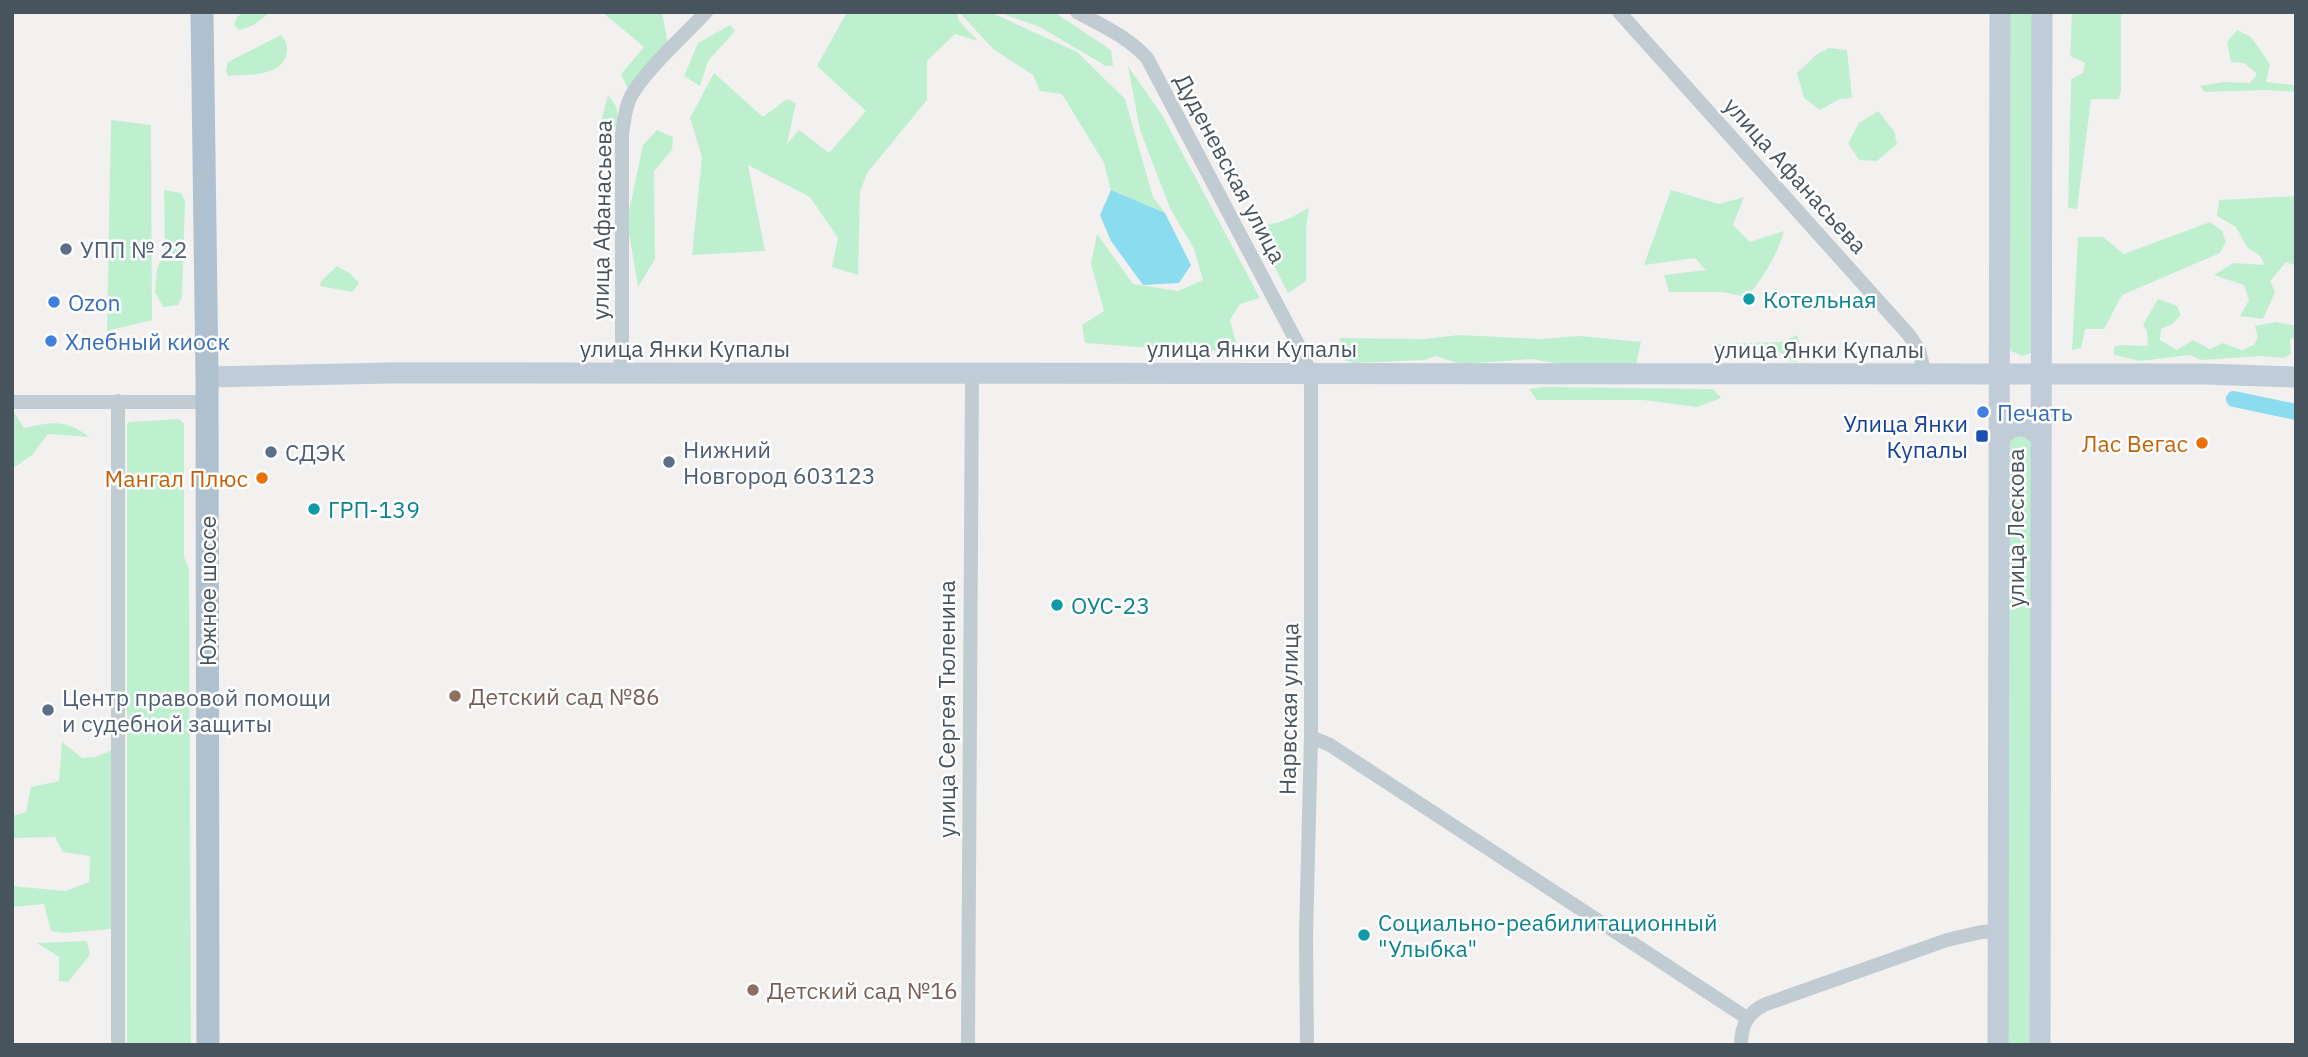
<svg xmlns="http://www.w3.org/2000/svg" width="2308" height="1057" font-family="'IBM Plex Sans',sans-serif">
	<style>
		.green { fill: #bef0d0 }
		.water { fill: #8adcee }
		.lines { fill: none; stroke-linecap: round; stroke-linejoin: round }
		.canal { stroke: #8adcee; stroke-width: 16 }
		.street { stroke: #c0cbd2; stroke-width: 14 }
		.secondary { stroke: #c0ccd7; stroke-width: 21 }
		.primary { stroke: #afc0cf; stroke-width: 23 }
		.service-dot { fill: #5c6f8a; stroke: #fff; stroke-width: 2.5 }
		.culture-dot { fill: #0f9aa8; stroke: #fff; stroke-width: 2.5 }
		.shop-dot { fill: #3f7fe0; stroke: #fff; stroke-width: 2.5 }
		.transit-dot { fill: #1a4fb4; stroke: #fff; stroke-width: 2.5 }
		.food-dot { fill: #e8710a; stroke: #fff; stroke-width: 2.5 }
		.education-dot { fill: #8d6e63; stroke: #fff; stroke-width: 2.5 }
		.labels { text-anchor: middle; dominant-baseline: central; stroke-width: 5; stroke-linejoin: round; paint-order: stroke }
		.street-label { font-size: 23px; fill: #47545e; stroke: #fff }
		.service-label { font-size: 23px; fill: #4e5e75; stroke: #fff; text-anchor: start }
		.culture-label { font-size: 23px; fill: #0d838f; stroke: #fff; text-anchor: start }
		.shop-label { font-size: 23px; fill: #366cbe; stroke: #fff; text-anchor: start }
		.transit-label { font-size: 23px; fill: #164399; stroke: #fff; text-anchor: end }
		.food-label { font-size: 23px; fill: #c56008; stroke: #fff; text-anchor: end }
		.education-label { font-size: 23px; fill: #785e54; stroke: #fff; text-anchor: start }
	</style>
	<rect width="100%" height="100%" fill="#f3f0f0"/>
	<path class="green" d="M243 12H271L252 26 239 30 234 25 237 17Z
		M602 12H662L668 44 628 89 621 74 644 47Z
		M847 12H957L959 21 978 41 955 34 927 61V100L867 173 860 192 858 275 832 267 838 238 810 197 748 165 765 251 692 255 702 157 690 118 714 73 763 117 787 99 796 103 787 144 799 130 829 153 866 111 817 66Z
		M990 12 1077 52 1125 99 1153 197 1165 213 1111 190 1104 163 1062 94 1040 91 1033 75 993 49 960 13Z
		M998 12H1054L1111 50 1113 66H1106L1040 27Z
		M2010 12H2037L2031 353 2022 356 2011 351 2009 343Z
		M2072 12H2121V90L2119 99H2091L2077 209 2068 208 2071 79 2083 73 2085 63 2070 56Z
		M730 25 735 31 708 61 700 86 684 76 698 43Z
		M2237 30 2251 37 2270 64 2266 82 2296 85V92L2266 90 2205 92 2200 86 2223 82 2250 83 2257 74 2244 63 2231 62 2227 42Z
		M281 35C285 39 287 44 287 50 285 78 247 74 228 76L226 70 228 62Z
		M1829 48 1847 50 1852 98 1840 99 1820 110 1804 98 1797 73 1817 54Z
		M1128 66 1162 115 1260 298 1240 304 1230 320 1238 350 1191 351 1085 343 1082 325 1104 311 1091 264 1097 234 1133 284 1178 291 1203 280 1194 249 1170 208 1140 130Z
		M608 95 616 106 619 124 607 133 601 121Z
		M1878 111 1894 131 1897 144 1877 161 1859 160 1848 143 1859 123Z
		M111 120 151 125 152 320 107 331Z
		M657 130 673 137 672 150 654 171 655 259 638 287 627 221 643 145Z
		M164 190 181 193 185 201 182 297 178 305 163 307 155 292 157 269 165 249Z
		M1671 190 1719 204 1744 197 1733 225 1750 242 1784 231C1777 256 1763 278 1747 297L1722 292H1669L1664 275 1706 270 1695 258 1644 265Z
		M2296 196V266L2286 262 2270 281 2275 292 2263 319 2240 316 2249 300 2244 285 2214 275 2233 263 2265 265 2260 256 2247 247 2236 227 2217 216 2219 200Z
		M1309 207 1306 228V281L1288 293 1253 225C1275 226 1291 219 1309 207Z
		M2210 222 2222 231 2226 242 2220 253 2122 295 2104 329H2085L2081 348 2072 350 2078 237H2103L2124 254Z
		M337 266 351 274 359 283 352 292 320 286 321 281Z
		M2158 299 2177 306 2181 315 2172 324 2161 329 2160 340 2177 350 2193 340 2210 349 2223 343 2242 350 2254 345 2258 337 2255 326 2276 322 2296 326V337L2290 339 2291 354 2285 358 2261 356 2201 360 2190 355 2140 361 2114 355V347L2121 345 2148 346 2147 331 2143 325Z
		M1459 335 1540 339 1580 336 1641 342 1636 364 1594 370 1532 359 1461 364 1435 356 1426 360 1352 363 1339 357 1340 338 1425 339Z
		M1797 335 1802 351 1795 363 1778 351C1751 364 1740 358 1715 344L1782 342Z
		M1544 387 1713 389 1721 398 1697 407 1643 400H1537L1529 389Z
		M12 409 24 428C54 422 64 419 90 437L48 434 32 455 12 469Z
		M178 419 184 423V557L189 569 191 1045H127V424L129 422Z
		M2013 431 2032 441 2031 1045H2004L2007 441Z
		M62 742 82 758 95 757 115 749 113 929 64 933 51 931 44 904 12 907V886L66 891 89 882 90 856 63 852 55 837 12 838V816L26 812 31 787 59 781Z
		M87 941 90 955 68 982 59 981V957L37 943Z"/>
	<path class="water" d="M1111 190 1165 213 1191 265 1179 283 1143 285 1111 241 1100 215Z"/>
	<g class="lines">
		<path class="canal" d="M2234 399 2296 412"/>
		<path class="street" d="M1077 12C1103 26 1128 37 1147 58L1301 350 1311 375V737L1306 935 1307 1045
			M1619 12 1909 335 1919 350 1925 375
			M619 374 622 350V134C624 121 625 107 631 96 648 67 683 37 706 12
			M12 402H207
			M1311 737 1330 745 1747 1018
			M118 1045V401
			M968 1045 972 374
			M1741 1045C1741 1025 1748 1012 1766 1004L1947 940 1981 932 1998 931"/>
		<path class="secondary" d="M207 377 389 373 2203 374 2296 377
			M1999 438C2013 422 2026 422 2041 437
			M1998 1045 2000 12
			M2040 1045 2042 12"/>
		<path class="primary" d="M202 12 207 377 208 1045"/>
	</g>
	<g class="service-dot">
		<circle cx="66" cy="249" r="7"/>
		<circle cx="271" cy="452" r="7"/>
		<circle cx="669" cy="462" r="7"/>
		<circle cx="48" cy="710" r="7"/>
	</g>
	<g class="culture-dot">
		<circle cx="1749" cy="299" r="7"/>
		<circle cx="314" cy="509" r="7"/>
		<circle cx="1057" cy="605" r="7"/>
		<circle cx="1364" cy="935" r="7"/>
	</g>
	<g class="shop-dot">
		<circle cx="54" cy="302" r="7"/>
		<circle cx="51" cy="341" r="7"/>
		<circle cx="1983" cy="412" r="7"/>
	</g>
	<rect class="transit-dot" x="1975" y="429" width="14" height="14" rx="3.5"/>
	<g class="food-dot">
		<circle cx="2202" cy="443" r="7"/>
		<circle cx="262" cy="478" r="7"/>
	</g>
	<g class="education-dot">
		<circle cx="455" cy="696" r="7"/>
		<circle cx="753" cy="990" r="7"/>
	</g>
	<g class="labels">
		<g class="street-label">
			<text transform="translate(1231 168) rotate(62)">Дуденевская улица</text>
			<text transform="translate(1796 175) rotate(48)">улица Афанасьева</text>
			<text transform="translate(601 220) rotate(-89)">улица Афанасьева</text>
			<text x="685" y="348">улица Янки Купалы</text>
			<text x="1252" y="348">улица Янки Купалы</text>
			<text x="1819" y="349">улица Янки Купалы</text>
			<text transform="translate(2015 528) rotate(-90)">улица Лескова</text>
			<text transform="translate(207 591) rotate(-90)">Южное шоссе</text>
			<text transform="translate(946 709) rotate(-90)">улица Сергея Тюленина</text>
			<text transform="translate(1288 709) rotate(-89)">Нарвская улица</text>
		</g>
		<g class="service-label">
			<text x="80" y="249">УПП № 22</text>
			<text x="683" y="449">Нижний<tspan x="683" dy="26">Новгород 603123</tspan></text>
			<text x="285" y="452">СДЭК</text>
			<text x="62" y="697">Центр правовой помощи<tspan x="62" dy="26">и судебной защиты</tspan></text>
		</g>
		<g class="culture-label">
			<text x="1763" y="299">Котельная</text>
			<text x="328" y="509">ГРП-139</text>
			<text x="1071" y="605">ОУС-23</text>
			<text x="1378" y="922">Социально-реабилитационный<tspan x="1378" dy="26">"Улыбка"</tspan></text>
		</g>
		<g class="shop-label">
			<text x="68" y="302">Ozon</text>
			<text x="65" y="341">Хлебный киоск</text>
			<text x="1997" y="412">Печать</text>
		</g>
		<g class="transit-label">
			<text x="1968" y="423">Улица Янки<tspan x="1968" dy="26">Купалы</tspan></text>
		</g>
		<g class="food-label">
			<text x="2188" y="443">Лас Вегас</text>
			<text x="248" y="478">Мангал Плюс</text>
		</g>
		<g class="education-label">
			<text x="469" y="696">Детский сад №86</text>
			<text x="767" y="990">Детский сад №16</text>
		</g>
	</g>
	<rect width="2308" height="1057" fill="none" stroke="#47545e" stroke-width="28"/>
</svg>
